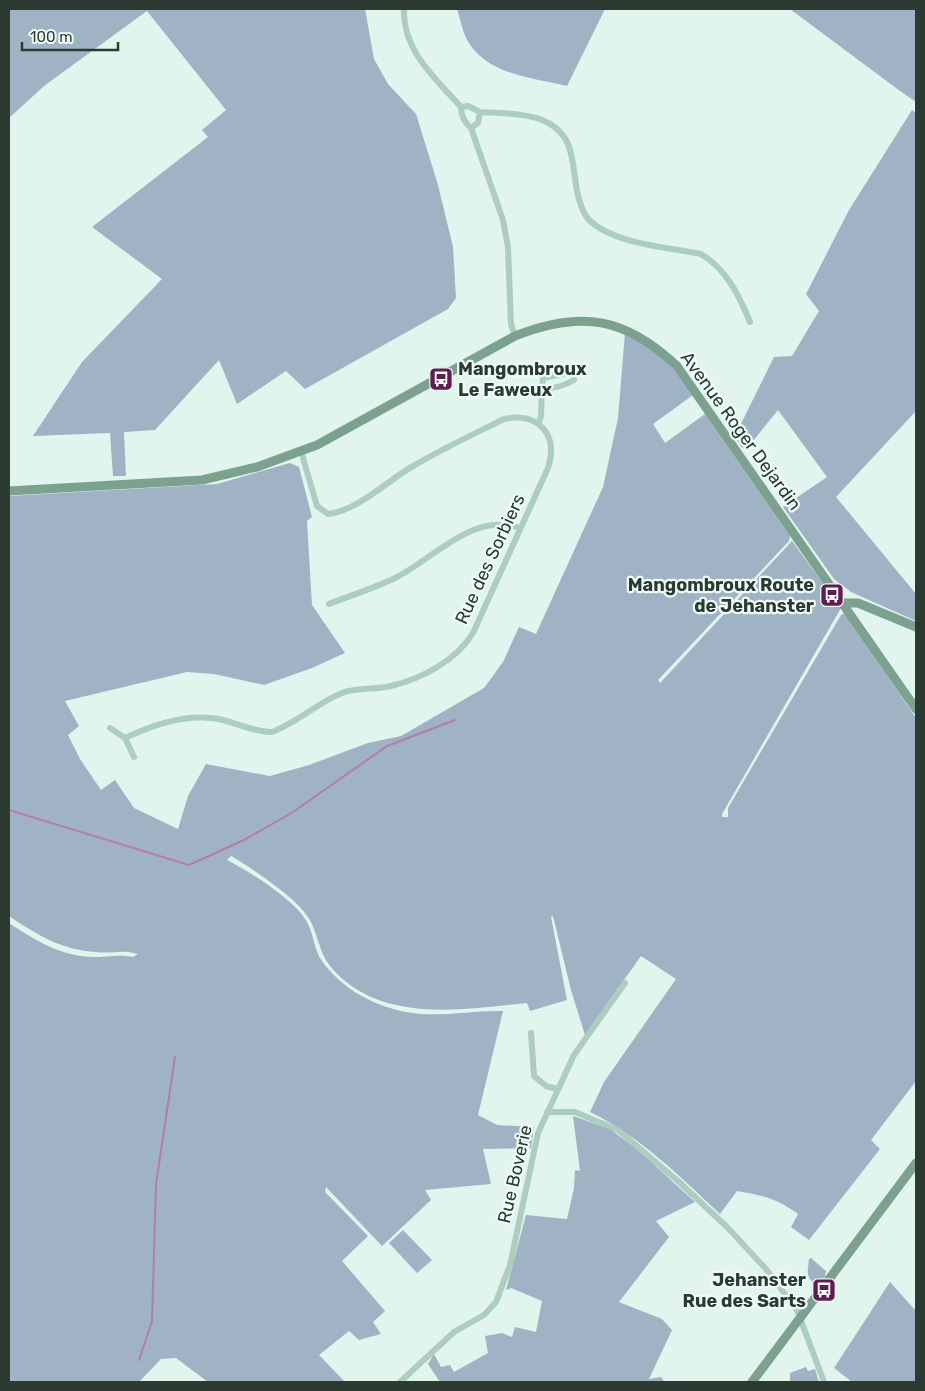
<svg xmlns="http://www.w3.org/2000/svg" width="925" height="1391" font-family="Rubik,sans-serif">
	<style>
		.green { fill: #9fb3c4 }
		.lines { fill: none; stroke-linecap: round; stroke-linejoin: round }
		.stream { stroke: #b37ea9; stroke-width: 2 }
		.street { stroke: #accdbf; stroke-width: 6 }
		.secondary { stroke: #7ca18f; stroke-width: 9 }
		.labels { text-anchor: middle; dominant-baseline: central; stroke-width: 4.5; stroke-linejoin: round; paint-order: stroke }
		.poi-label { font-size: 18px; font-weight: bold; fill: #2b3b32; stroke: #eefbf7; text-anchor: end }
		.street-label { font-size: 18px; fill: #2b3b32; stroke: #eefbf7 }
	</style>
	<rect width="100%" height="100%" fill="#e1f4ee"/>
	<path class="green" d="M9 9H365L374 59 388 84 416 114 438 185 453 247 456 298 448 309 305 389 286 371 237 404 219 360 155 430 124 432 126 476H113L110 433 33 436 82 362 162 279 92 227 208 137 202 130 226 110 147 11 44 86 9 118Z
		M457 9H605L567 86C531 77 485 75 466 38 462 29 460 18 457 9Z
		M790 9H916V102L900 91Z
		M912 110 916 113V411L836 497 916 594V621L851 592 834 579 783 507 827 477 778 410 753 441 742 448 735 436 774 357 792 356 819 311 806 294 849 210Z
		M625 333C659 351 672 364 693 395L653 424 665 443 705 414 790 536 789 541 658 680 660 683 792 541 841 608 722 814V817H728V808L841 615 845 613 916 718V1081L871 1140 880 1149 809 1240 791 1227 798 1214C775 1198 765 1196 737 1191L720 1214C679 1176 641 1137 590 1112L604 1082 676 979 641 956 585 1035 571 990 553 916 551 917 567 1000 530 1011 527 1003C461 1010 378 1024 330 966 318 951 318 932 308 917 295 897 252 868 231 856L227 860C249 871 296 901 307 922 313 933 314 947 320 958 338 986 370 1004 401 1011 434 1019 470 1010 503 1011L478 1115 497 1125 534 1127 531 1148 483 1149 491 1184 425 1190 431 1200 382 1246 326 1187 325 1192 368 1236 342 1261 385 1311 373 1322 381 1334 359 1340 349 1331 319 1355 345 1382H208L176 1358 161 1359 139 1382H9V923C35 940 62 957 94 957 108 957 120 954 133 957L138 954C121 949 112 954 96 952 62 950 37 935 9 916V496L217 484 290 463 299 467 312 517 307 521 312 605 345 653 312 668 264 685 214 674 187 672 65 701 79 726 68 735 80 759 101 790 115 780 134 808 178 829 188 796 206 764 270 776 309 765 368 743 401 736 484 688 503 662 519 627 536 634 603 487 618 418Z
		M573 1116 610 1129 638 1150 695 1202 656 1221 669 1237 619 1302 662 1319 672 1330 649 1379 661 1377 665 1382H440L428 1364 434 1354 441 1367 450 1365 454 1372 488 1353 485 1336 502 1333 512 1337 515 1327 536 1332 542 1301 511 1288 506 1290 526 1215 567 1219 574 1188 575 1170 580 1171Z
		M403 1230 432 1260 417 1273 389 1243Z
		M811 1258 826 1271 825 1277 815 1284C805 1276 808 1271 809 1259Z
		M890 1282 916 1311V1382H852L834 1368Z
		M806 1367 808 1371 815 1369 819 1382H790V1373Z"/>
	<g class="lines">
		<path class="stream" d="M9 810 189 865 244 840 293 812 387 746 455 720
			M139 1360 152 1321 156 1184 175 1057"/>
		<path class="street" d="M404 9C402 50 436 79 461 107
			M468 106 480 112 478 123 471 128C465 123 461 115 461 107Z
			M480 112C510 114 553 111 568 144 573 156 574 172 576 185 578 197 581 211 589 220 614 244 667 247 701 254 726 269 739 295 750 322
			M471 128 503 220 508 247 511 324 515 336
			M539 423 541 416 542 387C552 390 565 385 574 380V375L571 372 543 378 542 387
			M329 604C352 595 375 588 397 577 436 557 472 512 520 528
			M110 728 125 738 134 757
			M125 738C154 724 187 713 219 719 237 723 253 732 272 732 297 723 317 703 342 693 357 687 376 690 391 686 421 679 457 660 473 633L548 468C559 434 538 412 504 419 474 434 444 448 415 465 389 479 358 511 328 514L317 506 301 451
			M531 1033 534 1076 546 1086 557 1089
			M547 1112H575L618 1130 678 1181 728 1228 766 1269 797 1310 824 1382
			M400 1382 454 1332 484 1315 496 1302 510 1265 538 1133 574 1055 625 983"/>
		<path class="secondary" d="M9 491 202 480 257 467 317 445 515 336C581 310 625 317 677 366L916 709
			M844 603H858L916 627
			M752 1382 916 1163"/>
	</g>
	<defs>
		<g id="bus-square" transform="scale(1.25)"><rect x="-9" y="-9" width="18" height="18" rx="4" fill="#5f1e52" stroke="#eefbf7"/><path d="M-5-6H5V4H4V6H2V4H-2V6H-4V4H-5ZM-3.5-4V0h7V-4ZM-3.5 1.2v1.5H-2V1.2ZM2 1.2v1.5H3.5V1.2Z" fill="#fff"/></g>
	</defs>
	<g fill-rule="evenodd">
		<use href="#bus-square" x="441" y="379"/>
		<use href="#bus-square" x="832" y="595"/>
		<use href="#bus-square" x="824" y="1290"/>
	</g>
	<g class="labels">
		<g class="poi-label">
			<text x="458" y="369" text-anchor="start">Mangombroux<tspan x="458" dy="21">Le Faweux</tspan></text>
			<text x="814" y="585">Mangombroux Route<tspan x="814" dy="21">de Jehanster</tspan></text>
			<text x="806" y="1280">Jehanster<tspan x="806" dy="21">Rue des Sarts</tspan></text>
		</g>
		<g class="street-label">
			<text transform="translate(741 431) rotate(54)">Avenue Roger Dejardin</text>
			<text transform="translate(490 559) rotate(-65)">Rue des Sorbiers</text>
			<text transform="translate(515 1174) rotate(-77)">Rue Boverie</text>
		</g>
	</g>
	<rect width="925" height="1391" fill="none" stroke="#2b3b32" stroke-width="20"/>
	<path d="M22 42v8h96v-8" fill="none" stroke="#2b3b32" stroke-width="2.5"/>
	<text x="30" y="42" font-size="15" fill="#2b3b32" stroke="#eefbf7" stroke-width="4" paint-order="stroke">100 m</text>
</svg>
